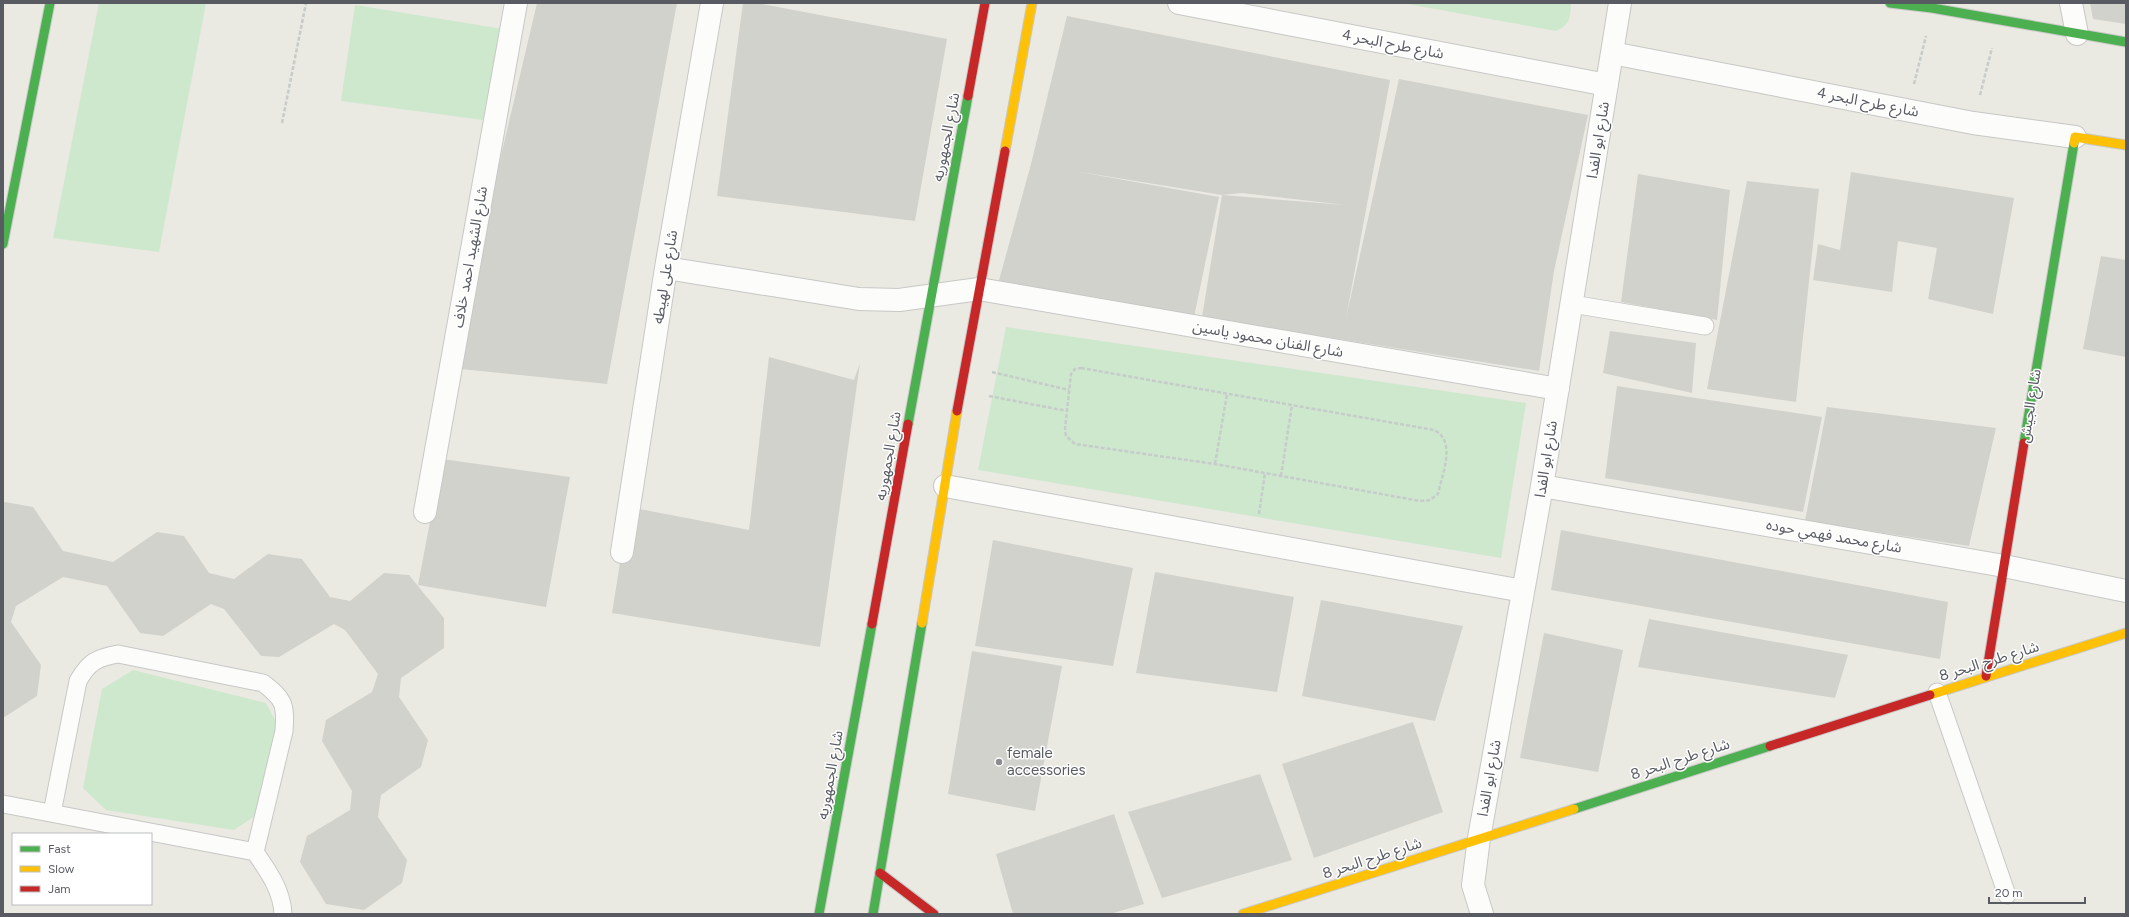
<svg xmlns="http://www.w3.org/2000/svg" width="2129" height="917" font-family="Figtree,'Noto Sans Arabic',sans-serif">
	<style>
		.green { fill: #cee8ce }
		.building { fill: #d2d2cd }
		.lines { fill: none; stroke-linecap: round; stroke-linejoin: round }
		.lane-casing { stroke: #c7c8c6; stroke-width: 19 }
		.street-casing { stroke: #c7c8c6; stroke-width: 24 }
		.fast-casing { stroke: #c8c8c7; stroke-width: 11 }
		.slow-casing { stroke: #c8c8c7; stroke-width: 11 }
		.jam-casing { stroke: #c8c8c7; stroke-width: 11 }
		.path { stroke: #c5ccc9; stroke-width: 2.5; stroke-dasharray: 4 2; stroke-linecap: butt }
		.lane { stroke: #fcfcfb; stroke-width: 17 }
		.street { stroke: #fcfcfb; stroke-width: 22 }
		.fast { stroke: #4caf50; stroke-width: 9 }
		.slow { stroke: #ffc107; stroke-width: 9 }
		.jam { stroke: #c62828; stroke-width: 9 }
		.poi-dot { fill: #8b8d8f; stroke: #fff; stroke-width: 1.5 }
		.labels { text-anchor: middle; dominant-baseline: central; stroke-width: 3; stroke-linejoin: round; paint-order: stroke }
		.street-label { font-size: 15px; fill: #585b62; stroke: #fff }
		.poi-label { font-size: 15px; fill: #585b62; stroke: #fff; text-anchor: start }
	</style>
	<rect width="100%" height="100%" fill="#eae9e2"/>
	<path class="green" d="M99 3H206L159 252 53 238Z
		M1402 3H1571C1570 18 1570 25 1556 31Z
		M355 5 503 29 483 120 341 101Z
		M1006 327 1526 403 1501 558 978 470Z
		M133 670 266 703 278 726 258 814 234 830 106 810 83 788 102 689Z"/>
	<path class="building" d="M537 3H677L607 384 451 368Z
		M743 3H757L947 39 915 221 717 196Z
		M2090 3H2126V24L2093 19Z
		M1067 16 1390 80 1346 318 1399 79 1588 115 1554 271 1539 371 1202 317 1222 195 1345 205 1242 193 1222 195 1074 171 1219 197 1194 317 998 284 1031 164Z
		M1851 172 2014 198 1993 314 1928 299 1937 248 1898 241 1892 292 1813 280 1818 244 1840 250Z
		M1638 174 1730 190 1717 320 1621 302Z
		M1747 181 1819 189 1796 402 1707 389Z
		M2101 256 2126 260V357L2083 349Z
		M1610 331 1696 343 1692 393 1603 373Z
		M769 357 854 380 860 363 820 647 612 613 629 507 749 530Z
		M1617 386 1822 417 1803 512 1605 478Z
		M1827 407 1996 428 1969 546 1805 521Z
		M442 459 570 477 546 607 418 585Z
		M5 502 33 507 63 551 113 562 157 532 184 536 209 573 234 579 268 554 302 559 330 597 350 601 384 573 409 575 444 618V648L401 678 399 697 428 740 421 767 381 795 378 817 407 860 402 883 364 910 326 904 300 862 307 836 350 810 352 791 322 741 326 720 372 692 378 674 345 630 334 624 279 657 261 656 224 609 211 604 163 636 140 633 107 586 63 577 16 606 11 622 41 665 37 696 3 718V503Z
		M1561 530 1948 602 1940 659 1551 590Z
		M993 540 1133 568 1113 666 975 646Z
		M1155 572 1294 597 1277 692 1136 673Z
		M1321 600 1463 626 1435 721 1302 696Z
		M1649 619 1848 655 1835 698 1638 667Z
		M1544 633 1623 650 1598 772 1520 758Z
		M972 651 1062 666 1035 811 948 794Z
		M1413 722 1443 812 1314 858 1282 764Z
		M1260 774 1292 860 1162 898 1128 812Z
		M1114 814 1144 904 1110 914H1013L996 854Z"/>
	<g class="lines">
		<g class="lane-casing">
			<path id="lane" d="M1572 304 1705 326
				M1937 692 2007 895
				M3 804 255 852C268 871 282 890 283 914
				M52 813 78 681C89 662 96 658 118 654L263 683C284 699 286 704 284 731L255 852"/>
		</g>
		<g class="street-casing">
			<path id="street" d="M1179 3 1607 85
				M2071 3 2077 34
				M1612 53 1973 123 2075 137
				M666 268 859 299 899 300 979 289 1558 389
				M945 486 1523 591
				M1542 486 2004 566 2126 591
				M425 512 516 3
				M622 552 666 268 712 3
				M1482 914 1473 885 1479 838 1542 486 1620 3"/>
		</g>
		<g class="fast-casing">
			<path id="fast" d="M1890 3 1932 8 2126 42
				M3 244 50 3
				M908 424 968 96
				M2024 443 2074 143
				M1574 809 1770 746
				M819 914 872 624
				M873 914 922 623"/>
		</g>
		<g class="slow-casing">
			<path id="slow" d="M2074 143 2075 137 2126 145
				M1005 151 1032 3
				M922 623 957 411
				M1930 695 2126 633
				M1243 914 1574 809"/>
		</g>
		<g class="jam-casing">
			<path id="jam" d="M968 96 985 3
				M957 411 1005 151
				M872 624 908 424
				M1986 676 2024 443
				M1770 746 1930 695
				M880 873 934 914"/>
		</g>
		<path class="path" d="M1914 84 1926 36
			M1980 95 1992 48
			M282 123 306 3
			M1081 368 1434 430C1457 441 1442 474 1438 494L1430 500 1420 501 1215 464 1075 444 1066 436 1065 429 1071 374 1075 369Z
			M992 372 1069 390
			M989 396 1067 411
			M1215 464 1227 394
			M1281 476 1292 405
			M1259 514 1265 473"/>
		<use href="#lane" class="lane"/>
		<use href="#street" class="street"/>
		<use href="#fast" class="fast"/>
		<use href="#slow" class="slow"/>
		<use href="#jam" class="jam"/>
	</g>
	<circle class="poi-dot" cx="999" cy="762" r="4"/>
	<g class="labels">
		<g class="street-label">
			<text transform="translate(1393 44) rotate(11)">شارع طرح البحر 4</text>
			<text transform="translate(1868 102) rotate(11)">شارع طرح البحر 4</text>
			<text transform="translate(946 137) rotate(-79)">شارع الجمهوريه</text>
			<text transform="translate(1598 140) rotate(-81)">شارع ابو الفدا</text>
			<text transform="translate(470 257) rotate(-80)">شارع الشهيد احمد خلاف</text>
			<text transform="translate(665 277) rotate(-81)">شارع على لهيطه</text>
			<text transform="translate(1268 339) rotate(10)">شارع الفنان محمود ياسين</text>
			<text transform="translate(2030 406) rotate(-81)">شارع الجيش</text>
			<text transform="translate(888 456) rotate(-80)">شارع الجمهوريه</text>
			<text transform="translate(1546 459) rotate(-81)">شارع ابو الفدا</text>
			<text transform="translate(1834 536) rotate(10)">شارع محمد فهمي حوده</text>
			<text transform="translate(1989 661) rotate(-17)">شارع طرح البحر 8</text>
			<text transform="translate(1680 759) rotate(-18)">شارع طرح البحر 8</text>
			<text transform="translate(830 775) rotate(-80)">شارع الجمهوريه</text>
			<text transform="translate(1489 778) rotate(-80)">شارع ابو الفدا</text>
			<text transform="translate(1372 858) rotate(-18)">شارع طرح البحر 8</text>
		</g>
		<g class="poi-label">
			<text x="1007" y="753">female<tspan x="1007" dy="17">accessories</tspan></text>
		</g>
	</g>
	<rect width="2129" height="917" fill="none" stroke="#585b62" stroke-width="8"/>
	<rect x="12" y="833" width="140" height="72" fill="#ffffff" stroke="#bcbdc0"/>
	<rect x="20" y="846" width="20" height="6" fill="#4caf50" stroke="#bcbdc0"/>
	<text x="48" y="853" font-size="12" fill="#585b62">Fast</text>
	<rect x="20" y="866" width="20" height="6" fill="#ffc107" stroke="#bcbdc0"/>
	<text x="48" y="873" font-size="12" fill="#585b62">Slow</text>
	<rect x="20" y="886" width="20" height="6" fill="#c62828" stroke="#bcbdc0"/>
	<text x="48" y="893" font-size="12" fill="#585b62">Jam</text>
	<path d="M1989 897v6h96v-6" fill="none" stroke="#585b62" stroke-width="2"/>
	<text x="1995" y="897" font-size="12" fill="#585b62" stroke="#ffffff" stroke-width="3" paint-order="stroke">20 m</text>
</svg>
